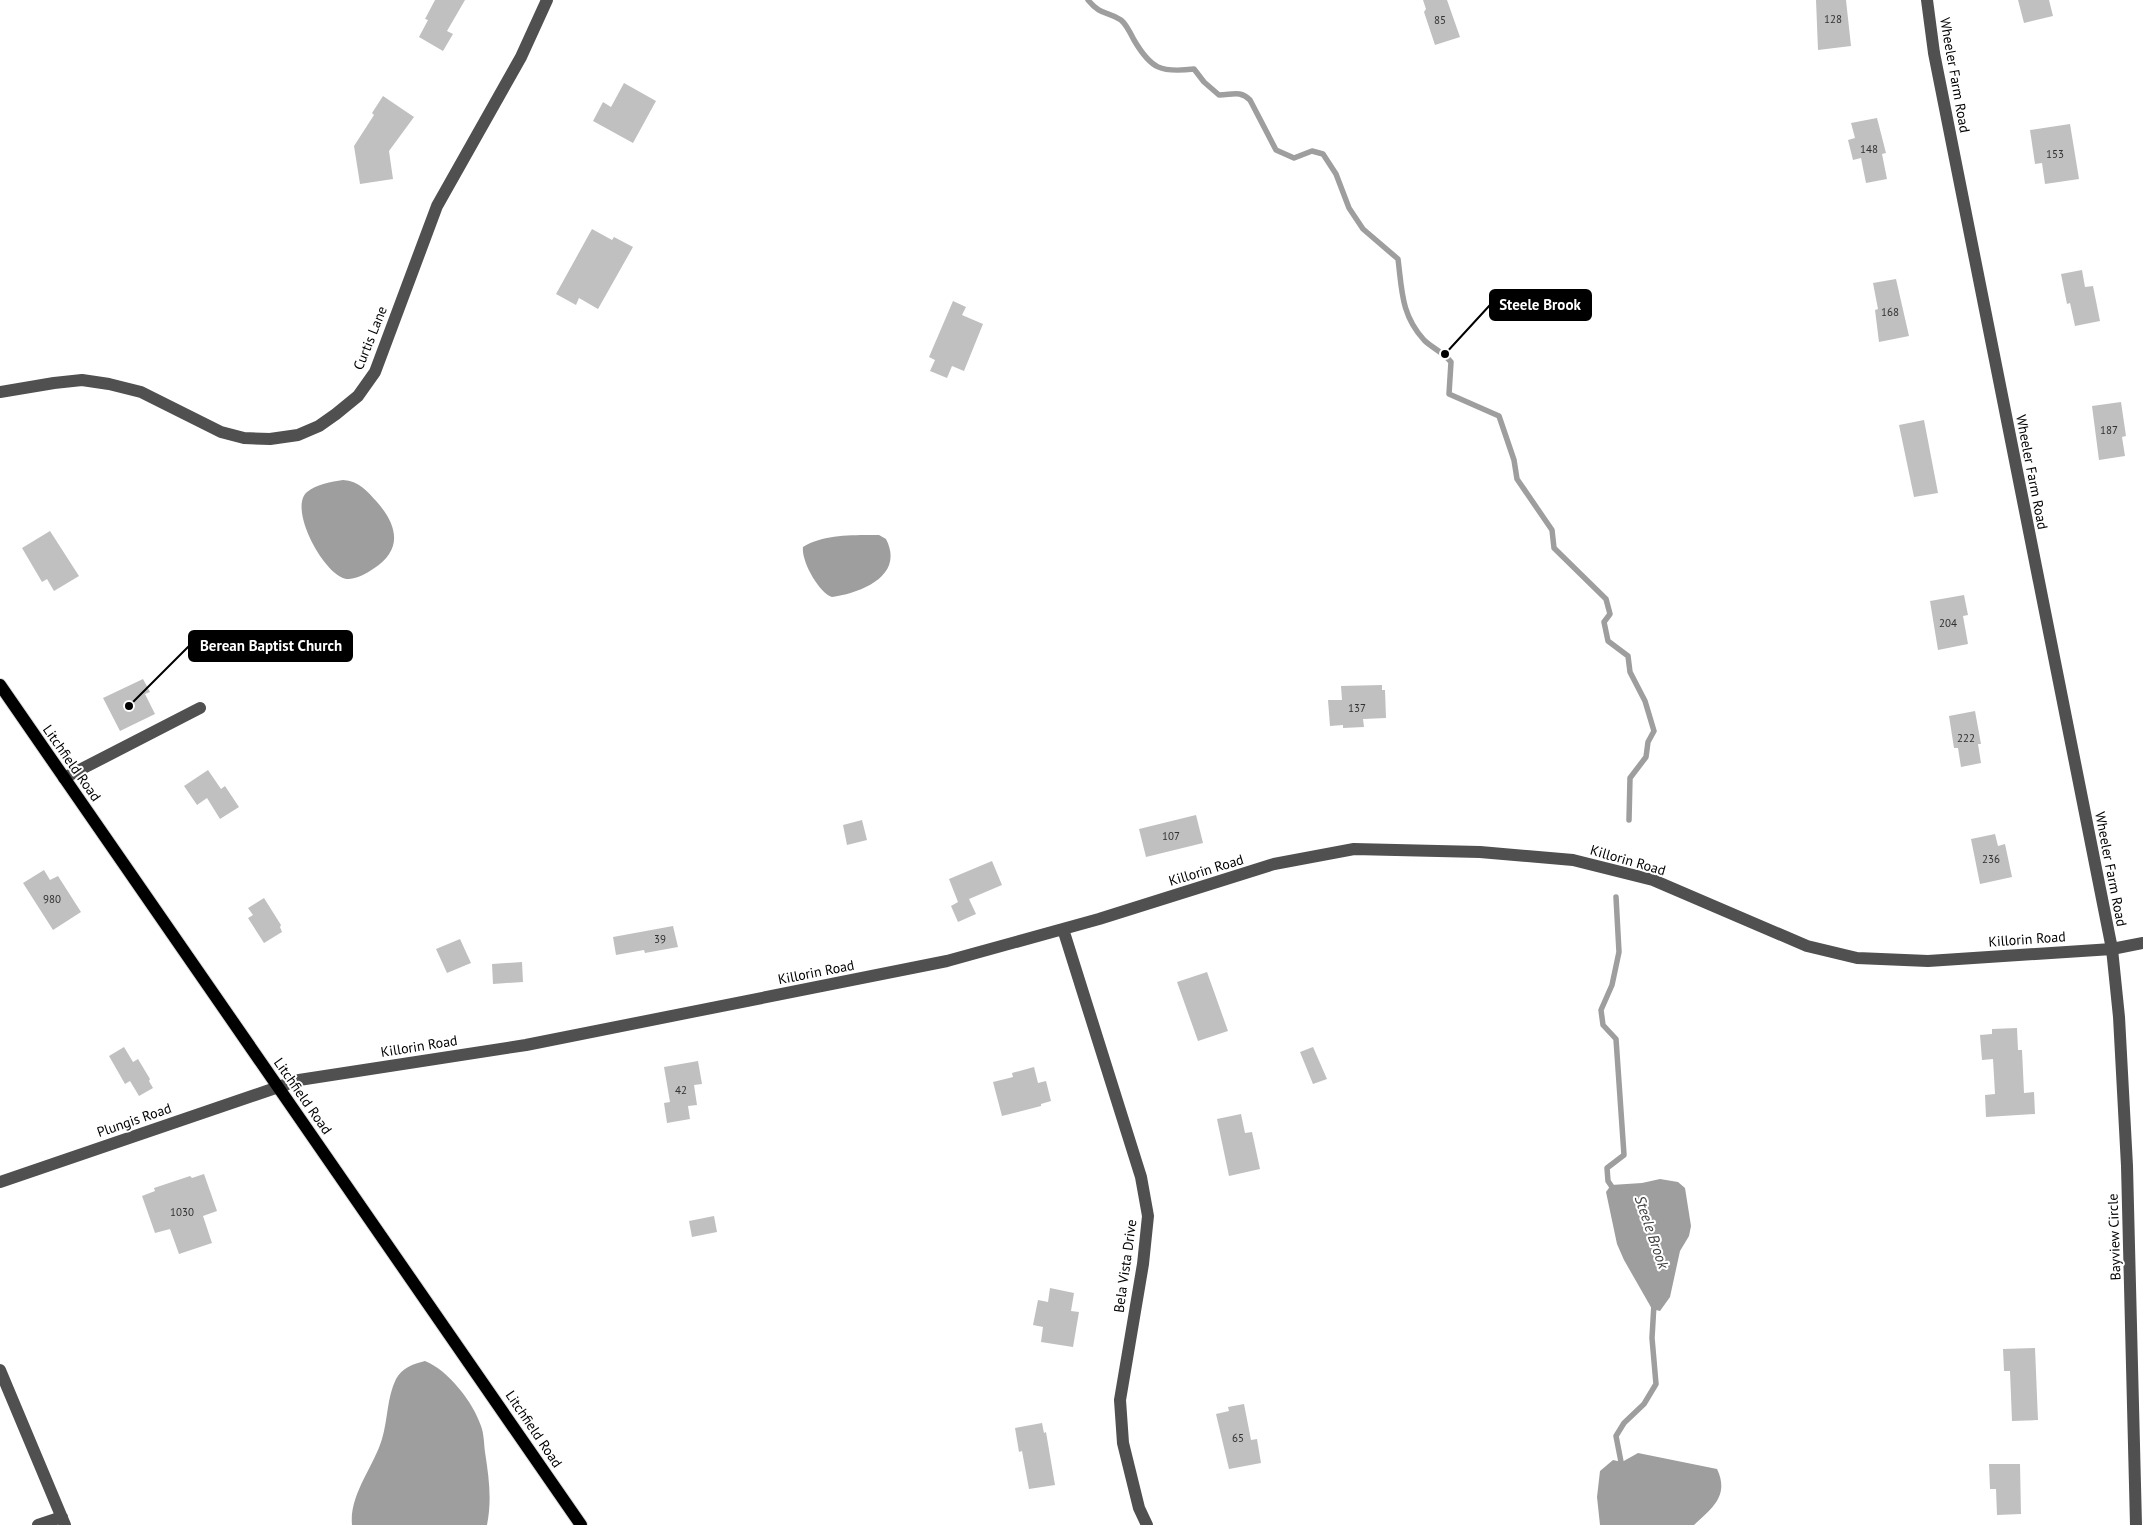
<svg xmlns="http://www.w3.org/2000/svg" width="2143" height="1525" font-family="'PT Sans',sans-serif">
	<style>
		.water { fill: #9e9e9e }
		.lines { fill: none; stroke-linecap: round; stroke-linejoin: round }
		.stream { stroke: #9e9e9e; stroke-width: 5.5 }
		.building { fill: #c0c0c0 }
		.major-casing { stroke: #dbdbdb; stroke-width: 14 }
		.minor { stroke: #505050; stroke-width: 12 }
		.major { stroke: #000; stroke-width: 12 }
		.labels { text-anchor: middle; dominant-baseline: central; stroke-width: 4; stroke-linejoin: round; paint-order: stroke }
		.number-label { font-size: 11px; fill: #303030 }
		.street-label { font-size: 14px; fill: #000; stroke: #fff }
		.water-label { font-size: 15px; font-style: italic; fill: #3f3f3f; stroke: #fff }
		.leader { fill: none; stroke: #000; stroke-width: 2 }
		.callout-dot { fill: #000; stroke: #fff; stroke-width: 2 }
		.callout { fill: #000; stroke: #000; stroke-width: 2 }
		.callout-label { font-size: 15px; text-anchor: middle; font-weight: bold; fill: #fff }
	</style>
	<rect width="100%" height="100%" fill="#fff"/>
	<path class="water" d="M343 480C359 481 367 491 377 502 398 526 403 550 373 569 366 574 358 578 349 579 327 581 287 509 307 492 317 484 331 482 343 480Z
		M879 535 886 539C905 576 861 593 832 597 819 593 801 561 803 547 823 534 855 535 879 535Z
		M1660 1179 1678 1182 1685 1188 1691 1226 1689 1236 1680 1251 1670 1297 1660 1311 1652 1309 1624 1260 1617 1244 1606 1192 1611 1185 1642 1183Z
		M425 1361C448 1370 473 1402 481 1426 484 1434 484 1444 485 1452 489 1478 492 1500 487 1525H352C349 1495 374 1466 382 1439 388 1419 387 1397 396 1379 402 1368 413 1364 425 1361Z
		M1638 1453 1717 1469C1730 1496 1711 1509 1694 1525H1600L1597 1497 1600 1471 1613 1460 1622 1462Z"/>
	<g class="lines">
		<path class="stream" d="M1088 0C1101 16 1108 11 1121 20 1126 24 1131 34 1134 40 1151 69 1161 73 1194 69L1204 82 1219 95C1232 95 1240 90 1250 100L1276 150 1294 158 1312 151 1323 154 1336 174 1349 208 1363 229 1398 259C1402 290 1401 315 1424 340 1432 348 1443 352 1451 362L1449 394 1499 416 1514 460 1517 479 1552 530 1554 548 1606 599 1610 614 1604 622 1608 641 1628 656 1630 672 1645 701 1654 731 1648 742 1646 757 1630 778 1629 820
			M1614 1190 1608 1181 1607 1168 1624 1155 1616 1039 1603 1025 1601 1010 1612 985 1619 952 1616 897
			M1622 1467 1616 1436 1624 1423 1644 1404 1656 1384 1652 1338 1654 1304"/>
	</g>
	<path class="building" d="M435 0H465L447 31 453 34 443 51 419 37 428 20 425 19Z
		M1423 0H1447L1460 37 1435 45 1424 12 1426 9Z
		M1816 0H1846L1851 46 1818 50Z
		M2018 0H2049L2053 16 2024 23Z
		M624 83 656 101 633 143 593 121 603 102 611 107Z
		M383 96 414 117 389 151 393 179 360 184 354 146 374 115 372 113Z
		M1877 118 1886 153 1882 154 1887 179 1866 183 1861 158 1853 160 1848 140 1855 138 1851 123Z
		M2070 124 2079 179 2045 184 2042 163 2035 164 2030 130Z
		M592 229 612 240 614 237 633 247 598 309 579 298 576 305 556 294Z
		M2082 270 2085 287 2093 286 2100 321 2075 326 2070 303 2067 304 2061 274Z
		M1896 279 1909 336 1879 342 1875 310 1878 309 1873 283Z
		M953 301 966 307 962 315 983 324 964 371 952 366 947 378 930 371 935 360 929 357Z
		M2121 402 2126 436 2122 437 2125 456 2099 460 2092 406Z
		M1924 420 1938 493 1914 497 1899 425Z
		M50 531 79 576 54 591 47 579 42 582 22 548Z
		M1964 595 1968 615 1963 616 1968 644 1938 650 1930 601Z
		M143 679 150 692 145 694 155 714 120 731 103 698Z
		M1382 685V690H1385L1386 718 1363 719 1364 727 1343 728V725L1330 726 1328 700H1342L1341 686Z
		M1975 711 1981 744H1978L1981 763 1961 767 1958 748H1954L1949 716Z
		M208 770 221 789 225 786 239 807 220 819 207 798 197 805 184 786Z
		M1196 815 1203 843 1146 857 1139 829Z
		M862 820 867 840 847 845 843 825Z
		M1995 834 1998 846 2005 844 2012 877 1980 884 1971 839Z
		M992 861 1002 885 969 899 976 914 958 922 951 906 958 902 949 879Z
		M44 870 50 880 58 876 81 912 53 930 23 883Z
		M264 898 281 925 280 927 282 932 264 943 248 918 253 915 248 908Z
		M673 926 678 947 645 953 644 950 616 955 613 937Z
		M460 939 471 963 447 973 436 949Z
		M522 962 523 982 493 984 492 964Z
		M1207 972 1228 1031 1198 1041 1177 982Z
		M2017 1028 2018 1050H2022L2024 1093 2034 1092 2035 1114 1986 1117 1985 1095 1995 1094 1993 1059 1982 1060 1980 1035 1992 1034V1029Z
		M124 1047 133 1062 138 1059 150 1079 149 1081 153 1088 139 1096 130 1081 125 1084 109 1056Z
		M1313 1047 1327 1079 1313 1084 1300 1052Z
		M698 1061 702 1084 694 1085 697 1105 688 1106 690 1119 667 1123 664 1103 670 1102 664 1067Z
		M1034 1067 1038 1083 1046 1081 1051 1101 1041 1104V1106L1002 1116 993 1082 1013 1077 1012 1073Z
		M1241 1114 1245 1133 1252 1132 1260 1169 1229 1176 1217 1119Z
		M204 1174 217 1211 203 1216 212 1243 179 1254 170 1229 155 1233 142 1196 155 1191 154 1188 190 1176 192 1178Z
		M714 1216 717 1232 692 1237 689 1221Z
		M1050 1288 1074 1293 1071 1311 1079 1312 1073 1347 1041 1342 1043 1327 1033 1325 1038 1300 1048 1302Z
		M2035 1348 2038 1420 2012 1421 2010 1371H2004L2003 1349Z
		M1244 1404 1251 1440 1257 1439 1261 1463 1229 1469 1216 1414 1229 1411 1228 1407Z
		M1042 1423 1044 1433 1046 1432 1055 1485 1029 1489 1022 1451 1019 1452 1015 1428Z
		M1989 1464H2020L2021 1514 1997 1515 1996 1489H1990Z"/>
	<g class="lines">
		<g class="major-casing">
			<path id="major" d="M0 685 581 1525"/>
		</g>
		<path class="minor" d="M1927 0 1934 53 2112 949 2119 1017 2127 1166 2136 1525
			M0 392 54 383 82 380 109 384 141 392 221 432 244 438 270 439 298 435 319 426 336 414 358 396 375 372 437 206 521 57 547 0
			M64 778 200 708
			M1063 929 1141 1177 1148 1216 1143 1264 1120 1400 1123 1443 1139 1508 1147 1525
			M0 1182 299 1080 526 1045 947 961 1099 919 1274 864 1354 849 1480 852 1573 860 1653 880 1807 946 1857 958 1928 961 2112 949 2143 943
			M0 1370 65 1525
			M38 1525 62 1517"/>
		<use href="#major" class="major"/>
	</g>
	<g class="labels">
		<g class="number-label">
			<text x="1833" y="19">128</text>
			<text x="1440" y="20">85</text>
			<text x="1869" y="149">148</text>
			<text x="2055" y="154">153</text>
			<text x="1890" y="312">168</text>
			<text x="2109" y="430">187</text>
			<text x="1948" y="623">204</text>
			<text x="1357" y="708">137</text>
			<text x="1966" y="738">222</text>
			<text x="1171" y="836">107</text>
			<text x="1991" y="859">236</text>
			<text x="52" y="899">980</text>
			<text x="660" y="939">39</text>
			<text x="681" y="1090">42</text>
			<text x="182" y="1212">1030</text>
			<text x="1238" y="1438">65</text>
		</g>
		<g class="street-label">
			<text transform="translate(1955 75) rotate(80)">Wheeler Farm Road</text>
			<text transform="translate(370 338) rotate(-68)">Curtis Lane</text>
			<text transform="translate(2032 472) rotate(79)">Wheeler Farm Road</text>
			<text transform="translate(72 763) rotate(55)">Litchfield Road</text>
			<text transform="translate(1628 860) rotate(16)">Killorin Road</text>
			<text transform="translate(2111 869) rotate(79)">Wheeler Farm Road</text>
			<text transform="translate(1206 870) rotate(-17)">Killorin Road</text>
			<text transform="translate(2027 939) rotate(-4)">Killorin Road</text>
			<text transform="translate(816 972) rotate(-11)">Killorin Road</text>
			<text transform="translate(419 1046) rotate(-9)">Killorin Road</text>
			<text transform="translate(303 1096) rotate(55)">Litchfield Road</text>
			<text transform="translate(134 1120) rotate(-19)">Plungis Road</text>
			<text transform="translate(2114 1237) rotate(-92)">Bayview Circle</text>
			<text transform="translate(1125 1266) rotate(-82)">Bela Vista Drive</text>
			<text transform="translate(534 1429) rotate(56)">Litchfield Road</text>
		</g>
		<g class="water-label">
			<text transform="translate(1652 1232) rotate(71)">Steele Brook</text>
		</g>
	</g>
	<path class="leader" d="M1445 354L1490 305M129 706L189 646"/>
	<g class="callout-dot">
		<circle cx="1445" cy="354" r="5"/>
		<circle cx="129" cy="706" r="5"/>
	</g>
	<g class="callout">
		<rect x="1490" y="290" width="101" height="30" rx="5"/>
		<rect x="189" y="631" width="163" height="30" rx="5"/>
	</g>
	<g class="callout-label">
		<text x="1540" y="310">Steele Brook</text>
		<text x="271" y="651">Berean Baptist Church</text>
	</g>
</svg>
